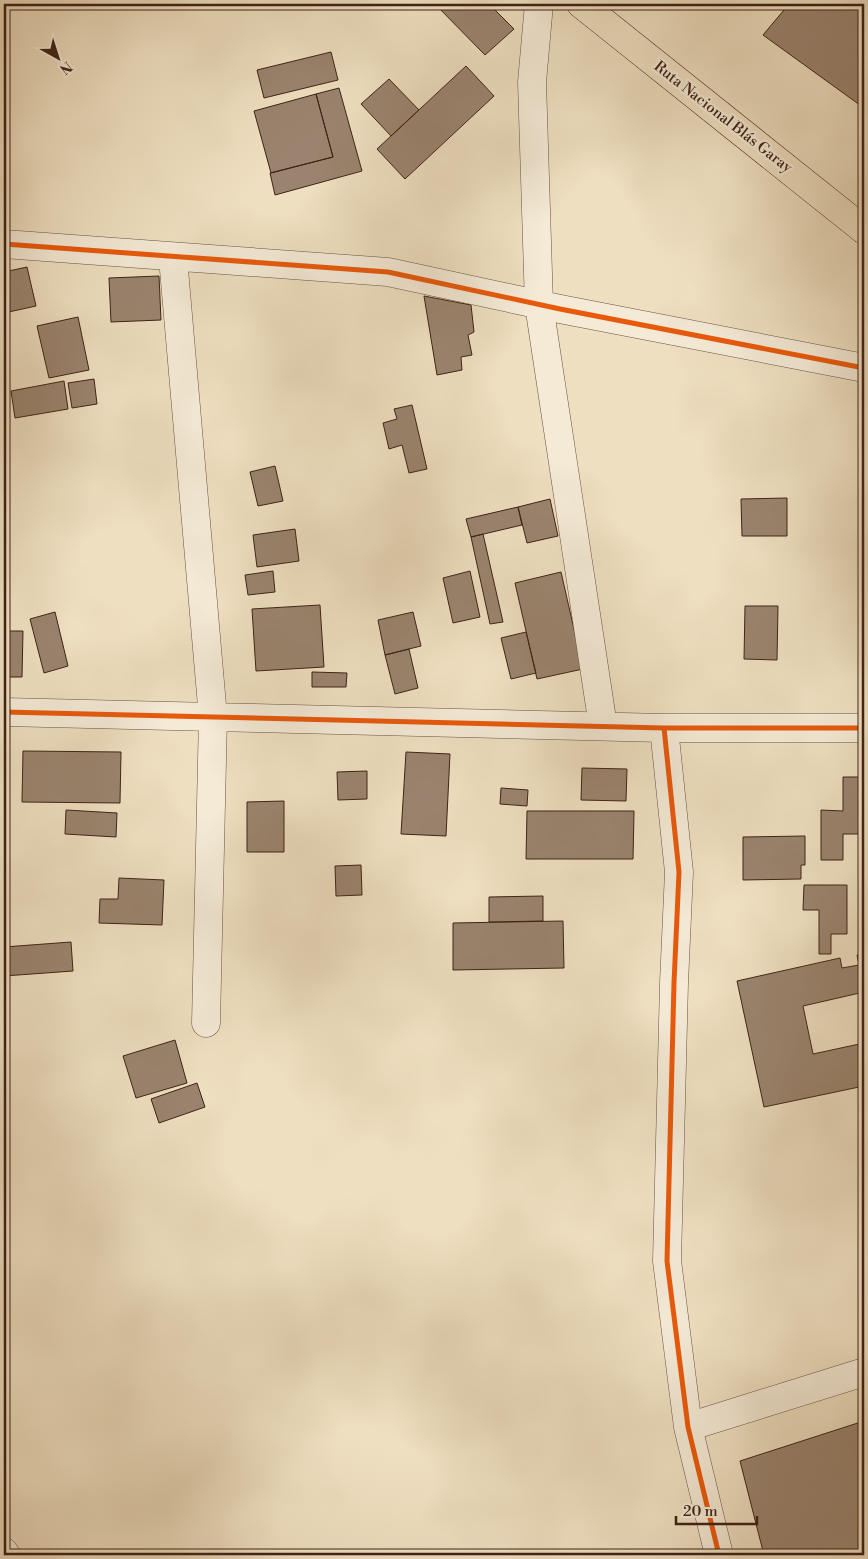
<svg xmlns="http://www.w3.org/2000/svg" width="868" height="1559" font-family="'Libre Bodoni',serif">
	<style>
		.building { fill: #9a846f; stroke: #3f2217 }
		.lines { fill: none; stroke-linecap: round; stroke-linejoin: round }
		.minor-casing { stroke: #6b5141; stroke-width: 29 }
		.highway-casing { stroke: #3f2217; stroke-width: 29 }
		.minor { stroke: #f4ead6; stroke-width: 28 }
		.highway { stroke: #eedfc0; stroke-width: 28 }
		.cycleway-casing { stroke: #f4ead6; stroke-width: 8 }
		.cycleway { stroke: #e8590c; stroke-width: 5 }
		.labels { text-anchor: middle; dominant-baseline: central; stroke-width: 4.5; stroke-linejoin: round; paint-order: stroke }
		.street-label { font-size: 15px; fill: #3f2217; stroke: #f4ead6 }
	</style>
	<rect width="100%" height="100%" fill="#eedfc0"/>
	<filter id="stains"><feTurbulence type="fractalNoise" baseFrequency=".004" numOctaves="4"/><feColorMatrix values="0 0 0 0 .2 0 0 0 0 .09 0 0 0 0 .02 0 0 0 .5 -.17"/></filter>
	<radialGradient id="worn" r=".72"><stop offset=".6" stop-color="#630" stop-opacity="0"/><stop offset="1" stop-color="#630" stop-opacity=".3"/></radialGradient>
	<path class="building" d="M435 4H489L514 29 485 55Z
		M789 4H864V108L763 35Z
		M331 52 338 80 264 98 257 70Z
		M466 66 494 96 405 179 377 149Z
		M389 79 419 110 391 136 361 104Z
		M339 88 362 171 275 195 270 173 333 157 316 94Z
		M316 94 333 157 271 173 254 111Z
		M27 267 36 306 4 313V272Z
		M159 276 161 320 111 322 109 278Z
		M424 296 471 305 474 332 468 335 472 355 461 357 462 370 437 375Z
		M78 317 89 370 49 378 37 326Z
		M94 379 97 404 72 408 68 383Z
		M64 381 68 409 15 418 11 391Z
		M412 405 427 469 409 473 402 445 389 449 383 423 397 419 394 409Z
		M275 466 283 501 258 506 250 472Z
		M787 498V536H742L741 499Z
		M550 499 558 536 527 543 518 507Z
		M518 507 522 525 471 537 466 519Z
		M295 529 299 561 257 567 253 535Z
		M483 534 503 622 490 624 471 537Z
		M273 571 275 592 248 595 245 575Z
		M470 571 480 617 453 623 443 578Z
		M561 572 583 669 537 679 515 583Z
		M320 605 324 667 256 671 252 609Z
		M745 606H778L777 660 744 659Z
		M55 612 68 666 44 673 30 619Z
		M413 612 421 646 385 655 378 620Z
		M4 631H23L22 677H4Z
		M526 632 536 673 511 679 501 638Z
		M409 649 418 688 395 694 385 655Z
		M312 672 347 673 346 687H312Z
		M23 751 121 752 120 803 22 802Z
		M406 752 450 754 446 836 401 834Z
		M582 768 627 769 626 801 581 800Z
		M367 771V799L338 800 337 772Z
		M843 777H864V834H843V860H821V810L843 811Z
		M501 788 528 790 527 806 500 804Z
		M284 801V852H247V802Z
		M66 810 117 813 116 837 65 834Z
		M527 811H634L633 859H526Z
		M805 836V865H801V879L743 880V837Z
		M361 865 362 895 336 896 335 866Z
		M119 878 164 880 162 925 99 923 100 899H118Z
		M804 885H847V934H831V954H819V910H803Z
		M543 896V921L489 922V897Z
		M563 921 564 968 453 970V923Z
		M71 942 73 971 4 976V947Z
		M864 953V992L803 1006 813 1054 864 1043V1086L764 1107 737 981 840 958 842 968 859 965 857 955Z
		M175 1040 187 1083 136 1098 123 1056Z
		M197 1083 205 1107 159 1123 151 1099Z
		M864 1421V1555H764L740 1461Z"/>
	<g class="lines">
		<g class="minor-casing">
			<path id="minor" d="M539 4 532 82 539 305 603 726
				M4 244 388 272 560 309 864 368
				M173 258 213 717 206 1023
				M4 712 664 728H864
				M664 728 679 872 674 983 667 1261 688 1427 719 1555
				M688 1427 864 1372
				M4 1552 6 1555"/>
		</g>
		<g class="highway-casing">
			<path id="highway" d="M581 4 864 230"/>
		</g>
		<use href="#minor" class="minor"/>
		<use href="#highway" class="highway"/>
		<g class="cycleway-casing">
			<path id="cycleway" d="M4 244 388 272 560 309 864 368
				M4 712 664 728H864
				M664 728 679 872 674 983 667 1261 688 1427 719 1555"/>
		</g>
		<use href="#cycleway" class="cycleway"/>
	</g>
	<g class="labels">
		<g class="street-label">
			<text transform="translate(723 117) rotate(38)">Ruta Nacional Blás Garay</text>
		</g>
	</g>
	<rect width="868" height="1559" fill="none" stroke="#eedfc0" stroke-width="20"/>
	<rect x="5" y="5" width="858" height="1549" fill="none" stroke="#3f2217" stroke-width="2.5"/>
	<rect x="10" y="10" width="848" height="1539" fill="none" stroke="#3f2217"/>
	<g transform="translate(58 58) rotate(141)" stroke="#f4ead6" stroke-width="4" paint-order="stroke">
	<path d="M0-4L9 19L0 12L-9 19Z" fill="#3f2217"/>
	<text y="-8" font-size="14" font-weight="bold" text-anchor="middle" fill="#3f2217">N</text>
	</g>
	<path d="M676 1516v8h81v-8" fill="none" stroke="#3f2217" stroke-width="2.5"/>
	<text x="683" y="1516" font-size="15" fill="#3f2217" stroke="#f4ead6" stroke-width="4" paint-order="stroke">20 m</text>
	<rect width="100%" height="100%" filter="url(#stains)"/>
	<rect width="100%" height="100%" fill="url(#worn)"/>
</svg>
